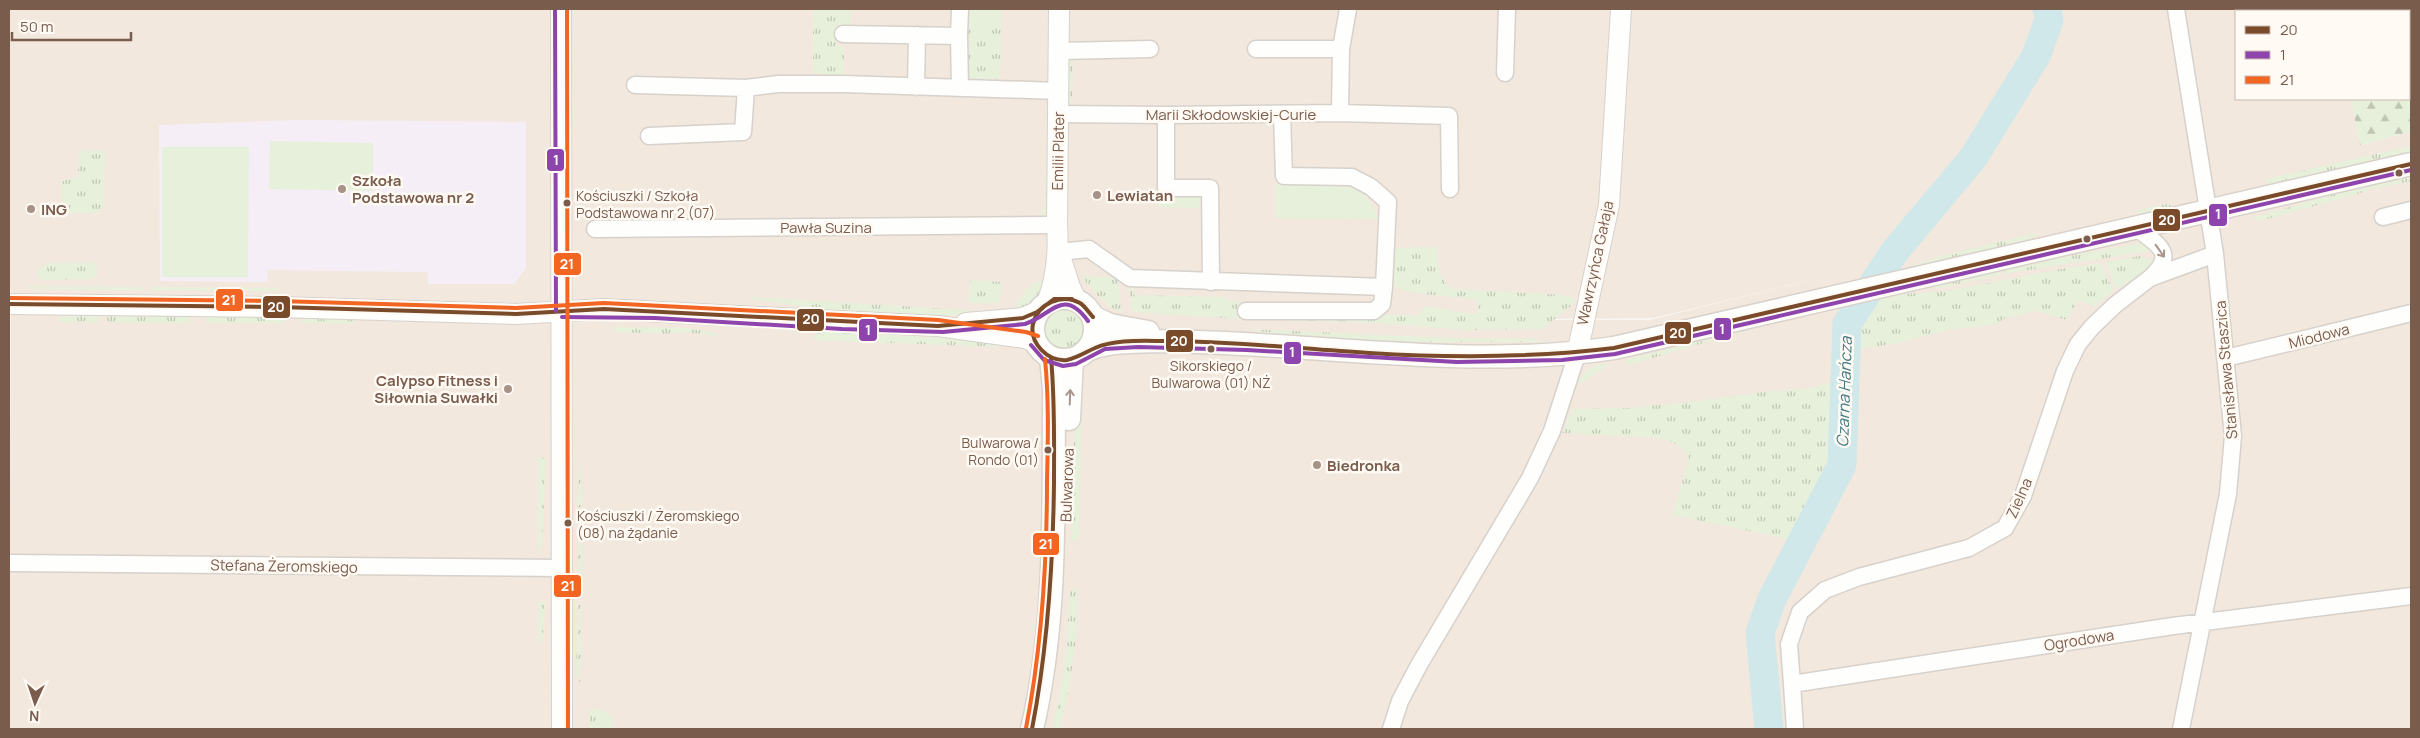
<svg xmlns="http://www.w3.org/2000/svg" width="2420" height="738" font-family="Manrope,sans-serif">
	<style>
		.residential { fill: #f2e8de; fill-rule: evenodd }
		.education { fill: #f6eef6 }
		.grass { fill: url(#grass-tufts) }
		.forest { fill: url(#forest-firs) }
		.park { fill: #e7f0db }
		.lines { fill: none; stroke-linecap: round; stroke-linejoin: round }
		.river { stroke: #d0e8ea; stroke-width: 29 }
		.minor-casing { stroke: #d7d1cb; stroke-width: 19 }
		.tertiary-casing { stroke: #d7d1cb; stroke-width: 22 }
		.secondary-casing { stroke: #d9d2cb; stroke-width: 25 }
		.minor { stroke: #fefefd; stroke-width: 16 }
		.tertiary { stroke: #fefefd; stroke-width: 20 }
		.secondary { stroke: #fefefd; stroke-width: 22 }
		.bus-1-casing { stroke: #fffaf3; stroke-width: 8 }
		.bus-2-casing { stroke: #fffaf3; stroke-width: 8 }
		.bus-3-casing { stroke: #fffaf3; stroke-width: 8 }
		.bus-1 { stroke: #7a4b2a; stroke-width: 4 }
		.bus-2 { stroke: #8e44ad; stroke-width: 4 }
		.bus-3 { stroke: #f26522; stroke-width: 4 }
		.oneway { stroke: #a8958b }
		.bus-dot { fill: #7a5c4d; stroke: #fffaf3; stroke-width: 2 }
		.poi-dot { fill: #a69286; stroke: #fffaf3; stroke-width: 2 }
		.labels { text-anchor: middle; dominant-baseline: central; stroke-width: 5; stroke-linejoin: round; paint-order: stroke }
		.bus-label { font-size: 14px; fill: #7a5c4d; stroke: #fffaf3; text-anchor: start }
		.street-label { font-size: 15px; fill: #7a5c4d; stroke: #fffaf3 }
		.poi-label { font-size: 15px; font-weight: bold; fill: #7a5c4d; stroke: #fffaf3; text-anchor: start }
		.water-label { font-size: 16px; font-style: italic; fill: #437c86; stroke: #fffaf3 }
		.line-badge { stroke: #fffaf3; stroke-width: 2 }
		.badge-label { font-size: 14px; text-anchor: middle; font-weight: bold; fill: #fff }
	</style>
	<defs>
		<pattern id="grass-tufts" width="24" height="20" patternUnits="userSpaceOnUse" patternTransform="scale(1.25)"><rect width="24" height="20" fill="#e7f0db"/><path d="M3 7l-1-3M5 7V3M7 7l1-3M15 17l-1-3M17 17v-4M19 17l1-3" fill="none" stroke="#c0c6b4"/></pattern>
		<pattern id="forest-firs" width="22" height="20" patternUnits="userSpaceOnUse" patternTransform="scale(1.25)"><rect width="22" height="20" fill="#e7f0db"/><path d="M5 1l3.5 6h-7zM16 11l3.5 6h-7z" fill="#c0c6b4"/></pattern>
	</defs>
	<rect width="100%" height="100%" fill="#f9f5f0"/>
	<path class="residential" d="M9 9H2329L2331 11H2236V99H2351L2360 145 2411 132V729H9L11 289H9ZM1848 271 1650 320 1263 321 1653 318Z"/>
	<path class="education" d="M297 120 526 122V268L514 284H428L427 272H422L268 270 267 282 160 281 159 125Z"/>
	<path class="grass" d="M813 9H851L850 26 836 25 837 46H844V76L813 73Z
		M991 9H1002L1000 79 966 81V23H991Z
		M1073 55 1072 105 1067 101 1068 56Z
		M1047 102 1049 105 1047 211 1039 218 1045 205Z
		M2411 146V154L2267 187 2266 179Z
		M79 150 105 151 103 208 96 213H62V182L70 178 78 179Z
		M2411 175V181L2370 190 2368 185Z
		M2367 185 2368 191 2260 221 2251 218Z
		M2170 203 2173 209 2138 214 2137 210Z
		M2036 233 2038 235 2018 244 1907 269 1906 268 1944 255Z
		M2143 243 2158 250 2002 274 2001 268Z
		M1437 247C1438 262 1438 282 1454 289L1563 295 1575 298 1574 303 1544 328 1539 329 1466 330 1374 323 1241 319 1133 312 1131 309 1129 283 1133 282 1134 295 1227 297V301L1244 302 1243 317 1372 319 1384 315 1421 314 1424 307 1427 306C1441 308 1466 315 1477 313 1480 307 1479 303 1474 299 1456 296 1399 295 1389 283V248Z
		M2140 256 2151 260 2152 268 2116 289 2105 262Z
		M94 262 97 265V274L94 279 41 280 37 277 38 271 46 263Z
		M2101 263 2113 291 2095 306 2078 300 2067 320 2036 311 2006 318 1993 325 1952 329 1897 343 1855 350C1852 337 1856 312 1869 304 1893 290 1924 295 1951 290 2001 281 2050 270 2101 263Z
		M1999 269 2000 275 1946 287 1915 290Z
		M1082 276 1117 277 1122 312C1110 310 1088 287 1082 276Z
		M970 280 1002 282 1000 303H969Z
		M1038 281 1043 282C1040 298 1030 305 1016 311L1017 302 1032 284 1034 287 1033 283Z
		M30 286 143 287V290L30 289Z
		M152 287 277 288V289L275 291 152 290Z
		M752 297 997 312 925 317 827 310 752 299Z
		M1034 329a30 30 0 1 1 60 0a30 30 0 1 1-60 0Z
		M1817 311 1800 318 1751 329 1629 365 1626 363V360Z
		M60 316H98V322H59Z
		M107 316 189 317 190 323 107 322Z
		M207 317 285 318V323H207Z
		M302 318 352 319 353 320V324L303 323Z
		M613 327 687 328 719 334 718 336 684 332 665 334 616 332Z
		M1241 329C1340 332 1438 340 1537 339L1539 342H1376L1314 338Z
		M824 331 1000 341 999 347 812 340 817 333Z
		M1607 363V366L1582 383H1578C1583 372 1596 362 1607 363Z
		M1833 382 1838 425 1837 456 1806 512 1793 540 1673 515 1689 457C1683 446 1672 441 1660 438L1563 433 1572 409 1626 408 1682 403 1764 392 1806 389Z
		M1075 395 1082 396 1079 540H1072Z
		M538 456 546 459 542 546 538 555Z
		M580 461 581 462 582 512 577 504Z
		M582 537 581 591 578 592V547Z
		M1077 587C1081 626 1069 691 1060 729H1053L1065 663 1070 592Z
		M540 602H545L543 637 540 642H538V603Z
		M578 604 581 605V668H579L581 685 576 673Z
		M590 709C602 708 615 713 614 728L589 729Z"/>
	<path class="forest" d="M2329 9H2411V132L2360 145 2351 99H2409V11H2331Z"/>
	<path class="park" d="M967 9H991V23H966Z
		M270 141 373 143V191L269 189Z
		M162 147H249L248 277H162Z
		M1341 183C1362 187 1372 200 1378 219L1275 218V184Z
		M1159 194H1197L1200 200 1199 208 1158 207Z"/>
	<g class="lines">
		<path class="river" d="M1769 729 1760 633 1772 599 1842 465 1847 324 1895 251 1973 158 2036 56 2049 20 2047 9"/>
		<g class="minor-casing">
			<path id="minor" d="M2176 9 2215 254 2233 436 2228 494 2181 729
				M843 34 959 36 960 9
				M959 36 960 88
				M1256 49H1341
				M1060 51 1150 49
				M1505 73 1507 9
				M635 85 746 88 778 84H844L1059 91
				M916 87 917 35
				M1340 113 1449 116 1450 189
				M1058 114 1166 115 1340 113 1341 49 1348 9
				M1166 115V188H1210L1211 282
				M649 136 743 132 746 88
				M2383 217 2411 210
				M2135 227C2157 244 2178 253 2150 278
				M595 229 1057 225
				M1059 252 1089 249 1130 278 1384 287 1388 202 1371 187 1352 177 1284 176 1282 114
				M1246 311H1374L1382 304 1384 287
				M2226 358 2411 313
				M9 563 560 568
				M1792 684 1789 644 1800 612 1825 590 1859 577 1969 548 2005 528 2023 496 2065 371 2078 344 2092 327 2115 305 2150 278 2215 254
				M1391 729 1400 701 1419 665 1530 478 1552 431 1577 354
				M1795 729 1792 684 2173 626 2411 596"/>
		</g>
		<g class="tertiary-casing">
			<path id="tertiary" d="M561 9 562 729
				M1060 256 1070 287 1076 300
				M1047 303C1057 277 1059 252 1057 225L1059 9
				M9 304 278 307 516 314 604 309 938 326 1025 338 1036 342
				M966 323 1023 318 1037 312
				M1577 354 1609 205 1621 9"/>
		</g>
		<g class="secondary-casing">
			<path id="secondary" d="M1033 329a31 31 0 1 1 62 0a31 31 0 1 1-62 0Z
				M1093 317 1110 325 1148 332
				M1087 350C1109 341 1131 342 1154 341 1200 341 1247 344 1293 347 1400 354 1508 364 1614 348L2411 164
				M1069 419 1072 359
				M1032 729C1058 619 1053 502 1054 389L1051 358"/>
		</g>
		<use href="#minor" class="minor"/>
		<use href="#tertiary" class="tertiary"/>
		<use href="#secondary" class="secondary"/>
		<g class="bus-1-casing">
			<path id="bus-1" d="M9 304 278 307 516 314 604 309 938 326 1023 318 1037 312 1054 299H1072
				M1093 317C1089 313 1085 306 1080 303 1062 293 1038 303 1033 324 1029 343 1048 362 1067 360 1077 358 1086 352 1095 348 1115 339 1143 341 1166 341 1233 341 1301 349 1369 353 1451 358 1532 358 1614 348L2411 164
				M1032 729C1048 647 1053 566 1054 483 1054 441 1055 400 1051 358"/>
		</g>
		<g class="bus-2-casing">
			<path id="bus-2" d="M555 9 556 311
				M562 317 655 318 842 329 943 332 1025 324C1051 316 1063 286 1088 321
				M1031 345 1044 360 1063 366 1076 364 1105 349 1138 347 1247 350 1457 362 1562 360 1615 354 2411 170"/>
		</g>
		<g class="bus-3-casing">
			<path id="bus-3" d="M567 9 568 729
				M9 298 278 301 516 308 604 303 938 320 1026 332 1038 336
				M1026 728C1042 646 1047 564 1047 481 1048 440 1049 399 1045 359"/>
		</g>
		<use href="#bus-1" class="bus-1"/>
		<use href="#bus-2" class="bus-2"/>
		<use href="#bus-3" class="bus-3"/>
	</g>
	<defs><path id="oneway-shaft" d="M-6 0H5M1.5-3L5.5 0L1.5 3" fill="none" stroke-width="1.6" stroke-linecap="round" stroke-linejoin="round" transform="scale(1.25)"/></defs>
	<g class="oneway">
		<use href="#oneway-shaft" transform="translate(2160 251) rotate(55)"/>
		<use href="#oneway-shaft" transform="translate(1070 397) rotate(-88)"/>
	</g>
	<g class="bus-dot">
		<circle cx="2399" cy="173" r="4.5"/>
		<circle cx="567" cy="203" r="4.5"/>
		<circle cx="2087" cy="239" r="4.5"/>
		<circle cx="1211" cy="349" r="4.5"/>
		<circle cx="1048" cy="450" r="4.5"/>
		<circle cx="568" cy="523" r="4.5"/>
	</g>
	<g class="poi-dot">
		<circle cx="342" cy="189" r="5"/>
		<circle cx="1097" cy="195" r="5"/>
		<circle cx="31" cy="209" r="5"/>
		<circle cx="508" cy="389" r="5"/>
		<circle cx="1317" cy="465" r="5"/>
	</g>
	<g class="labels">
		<g class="bus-label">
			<text x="576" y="195">Kościuszki / Szkoła<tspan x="576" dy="17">Podstawowa nr 2 (07)</tspan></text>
			<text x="1211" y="365" text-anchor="middle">Sikorskiego /<tspan x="1211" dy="17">Bulwarowa (01) NŻ</tspan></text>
			<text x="1039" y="442" text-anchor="end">Bulwarowa /<tspan x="1039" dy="17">Rondo (01)</tspan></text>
			<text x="577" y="515">Kościuszki / Żeromskiego<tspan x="577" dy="17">(08) na żądanie</tspan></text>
		</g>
		<g class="street-label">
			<text x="1231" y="114">Marii Skłodowskiej-Curie</text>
			<text transform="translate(1058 151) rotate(-89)">Emilii Plater</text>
			<text x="826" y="227">Pawła Suzina</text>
			<text transform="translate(1595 263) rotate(-78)">Wawrzyńca Gałaja</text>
			<text transform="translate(2319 336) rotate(-14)">Miodowa</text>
			<text transform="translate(2226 370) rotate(-95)">Stanisława Staszica</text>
			<text transform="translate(1067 485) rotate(-88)">Bulwarowa</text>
			<text transform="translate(2019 498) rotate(-66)">Zielna</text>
			<text transform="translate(284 566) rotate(1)">Stefana Żeromskiego</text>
			<text transform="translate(2079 640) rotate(-9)">Ogrodowa</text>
		</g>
		<g class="poi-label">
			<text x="352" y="180">Szkoła<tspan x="352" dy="17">Podstawowa nr 2</tspan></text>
			<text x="1107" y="195">Lewiatan</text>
			<text x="41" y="209">ING</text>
			<text x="498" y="380" text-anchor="end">Calypso Fitness i<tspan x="498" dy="17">Siłownia Suwałki</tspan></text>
			<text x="1327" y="465">Biedronka</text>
		</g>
		<g class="water-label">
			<text transform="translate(1844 392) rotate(-88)">Czarna Hańcza</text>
		</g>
	</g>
	<g class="line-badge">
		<rect x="546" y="148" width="19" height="24" rx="5" fill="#8e44ad"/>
		<rect x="2208" y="203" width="20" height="24" rx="5" fill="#8e44ad"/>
		<rect x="2152" y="208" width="29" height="24" rx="5" fill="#7a4b2a"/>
		<rect x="553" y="252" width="29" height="24" rx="5" fill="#f26522"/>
		<rect x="215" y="288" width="29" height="24" rx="5" fill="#f26522"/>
		<rect x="262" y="295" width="29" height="24" rx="5" fill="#7a4b2a"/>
		<rect x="796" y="308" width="29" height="24" rx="5" fill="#7a4b2a"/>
		<rect x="1713" y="317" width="19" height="24" rx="5" fill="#8e44ad"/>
		<rect x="858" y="318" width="20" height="24" rx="5" fill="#8e44ad"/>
		<rect x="1664" y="321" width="28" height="24" rx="5" fill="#7a4b2a"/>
		<rect x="1165" y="329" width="29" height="24" rx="5" fill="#7a4b2a"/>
		<rect x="1283" y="341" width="19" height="24" rx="5" fill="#8e44ad"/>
		<rect x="1032" y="532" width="28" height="24" rx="5" fill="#f26522"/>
		<rect x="553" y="574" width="29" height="24" rx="5" fill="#f26522"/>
	</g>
	<g class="badge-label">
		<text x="556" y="165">1</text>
		<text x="2218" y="219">1</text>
		<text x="2167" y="225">20</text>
		<text x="567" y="269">21</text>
		<text x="229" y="305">21</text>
		<text x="276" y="312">20</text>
		<text x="811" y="324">20</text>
		<text x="1722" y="334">1</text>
		<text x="868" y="335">1</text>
		<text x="1678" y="338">20</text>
		<text x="1179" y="346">20</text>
		<text x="1292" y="357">1</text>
		<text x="1046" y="549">21</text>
		<text x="568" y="591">21</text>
	</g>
	<rect width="2420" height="738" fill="none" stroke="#7a5c4d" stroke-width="20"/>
	<rect x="2235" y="10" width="175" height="90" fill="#fffaf3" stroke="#cabbb1"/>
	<rect x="2245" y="26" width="25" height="8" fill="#7a4b2a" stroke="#cabbb1"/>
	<text x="2280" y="35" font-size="15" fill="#7a5c4d">20</text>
	<rect x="2245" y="51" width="25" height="8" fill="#8e44ad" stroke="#cabbb1"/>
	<text x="2280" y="60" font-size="15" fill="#7a5c4d">1</text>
	<rect x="2245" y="76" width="25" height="8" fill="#f26522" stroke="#cabbb1"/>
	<text x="2280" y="85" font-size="15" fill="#7a5c4d">21</text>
	<g transform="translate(35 703) rotate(183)" stroke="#fffaf3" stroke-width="4" paint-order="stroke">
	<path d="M0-4L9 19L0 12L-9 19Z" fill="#7a5c4d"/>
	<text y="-8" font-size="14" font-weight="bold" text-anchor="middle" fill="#7a5c4d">N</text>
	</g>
	<path d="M12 32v8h119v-8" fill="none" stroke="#7a5c4d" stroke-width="2.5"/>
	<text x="20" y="32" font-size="15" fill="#7a5c4d" stroke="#fffaf3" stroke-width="4" paint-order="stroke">50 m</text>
</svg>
